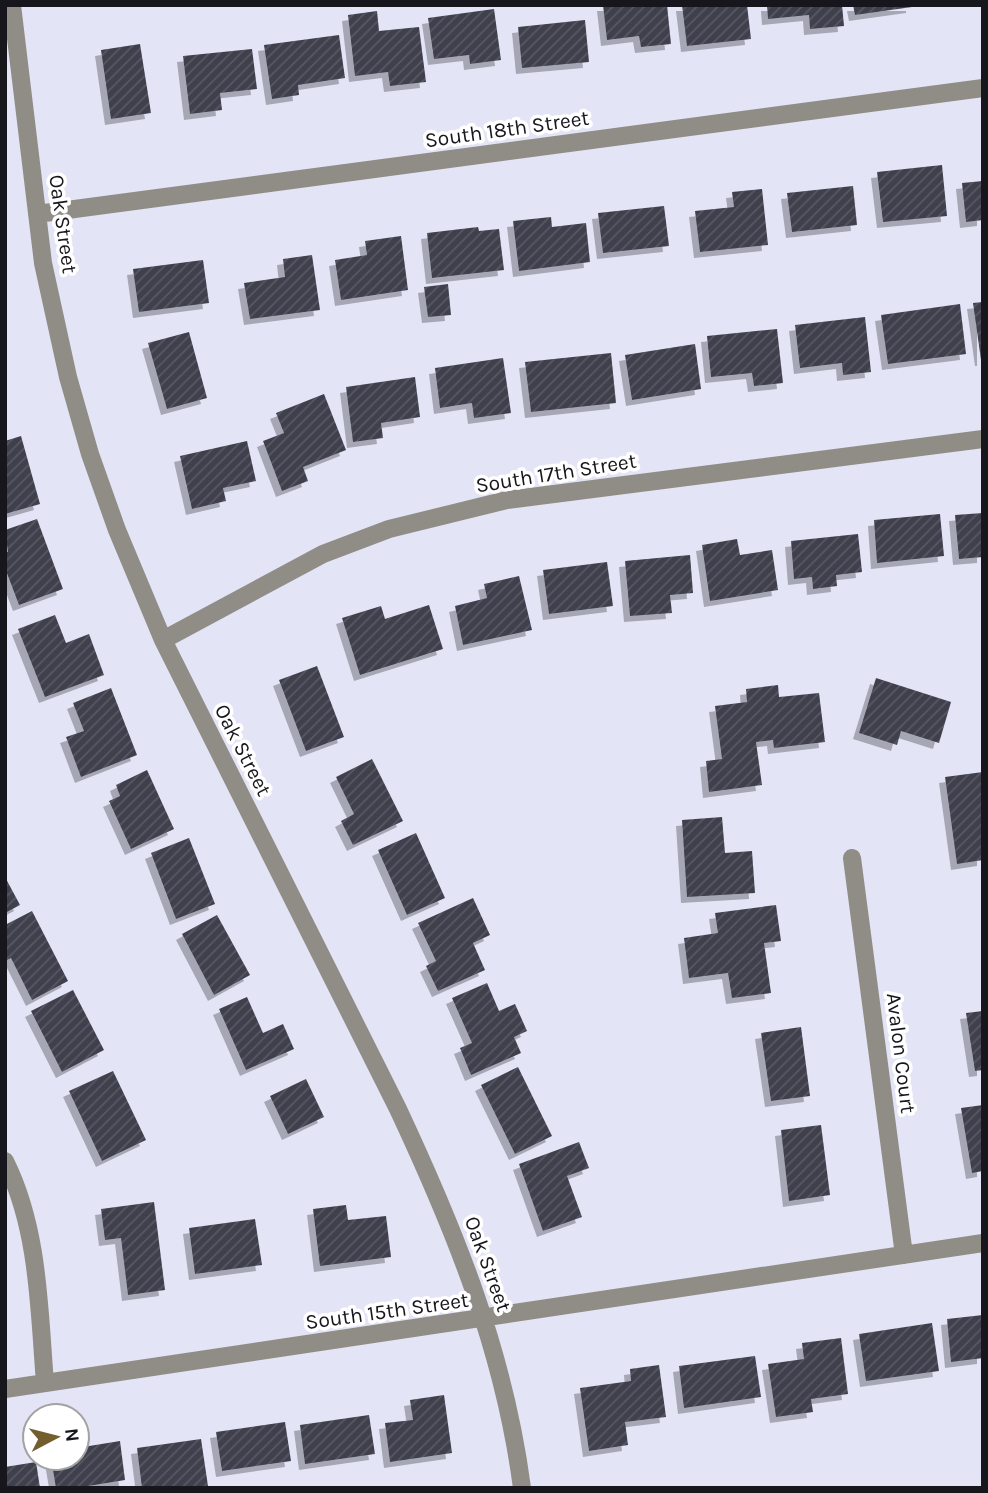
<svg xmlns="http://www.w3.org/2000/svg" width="988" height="1493" font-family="Karla,sans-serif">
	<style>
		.building { fill: url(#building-hatch); filter: url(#shadow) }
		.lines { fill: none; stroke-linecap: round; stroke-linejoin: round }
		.minor { stroke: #908d86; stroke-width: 18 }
		.labels { text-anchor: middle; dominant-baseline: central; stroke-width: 7; stroke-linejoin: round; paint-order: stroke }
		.street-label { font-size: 21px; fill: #16161c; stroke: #fff }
	</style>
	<defs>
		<pattern id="building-hatch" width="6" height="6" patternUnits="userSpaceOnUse" patternTransform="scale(1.75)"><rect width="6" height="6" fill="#3f404e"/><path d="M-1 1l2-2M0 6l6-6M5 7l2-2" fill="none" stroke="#575864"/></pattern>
		<filter id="shadow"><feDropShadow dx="-6" dy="6" stdDeviation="0" flood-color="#0004"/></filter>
	</defs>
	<rect width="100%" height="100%" fill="#e3e4f6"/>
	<path class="building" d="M603 5H667L671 44 641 47 639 36 607 40Z
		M682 5H747L751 39 687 46Z
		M767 5H842L844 26 810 29 809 15 768 19Z
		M853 5H912V7L855 15Z
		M494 9 501 60 470 64 469 55 434 59 428 18Z
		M377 11 379 31 419 27 426 82 390 86 388 72 355 76 348 15Z
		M585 20 589 62 522 68 518 27Z
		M339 35 345 78 298 85 299 95 272 99 264 45Z
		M140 44 151 113 111 119 101 50Z
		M252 49 257 89 220 93 222 110 190 114 183 56Z
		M942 165 947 216 883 222 877 172Z
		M983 181V220L966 222 962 183Z
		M853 186 857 225 792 232 787 193Z
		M762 189 768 245 700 252 695 211 734 207 732 192Z
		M664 206 669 246 603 253 598 213Z
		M551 217 552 227 586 223 590 262 519 271 513 221Z
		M478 227 479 231 499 229 504 270 432 278 427 233Z
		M401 236 408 290 341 300 335 260 367 255 365 241Z
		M312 255 320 310 250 319 244 283 285 277 283 259Z
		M203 260 209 303 139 312 133 269Z
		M448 284 451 315 428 317 424 287Z
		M983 302V360H981L973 303Z
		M960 304 966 354 888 364 881 315Z
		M865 317 871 372 843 375 842 363 800 368 795 325Z
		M777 329 783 383 754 386 752 373 711 377 707 336Z
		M189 332 207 398 167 409 148 343Z
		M695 344 701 389 632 400 625 355Z
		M611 353 616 403 531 412 525 362Z
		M503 358 511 413 474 418 472 403 440 408 435 368Z
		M415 377 420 417 381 423 383 438 353 442 346 387Z
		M324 394 346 450 303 467 308 481 282 491 263 441 284 433 276 413Z
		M21 436 40 504 5 514V441Z
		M247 441 256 481 223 488 226 501 192 509 180 456Z
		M983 513V557L959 559 955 515Z
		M940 514 944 556 877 563 874 520Z
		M37 519 63 589 19 605 5 568V552H8L5 530Z
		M858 534 862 572 836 575 837 586 813 589 812 577 794 579 791 541Z
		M737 539 740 555 772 550 778 590 710 601 702 545Z
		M690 555 693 593 670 595 672 613 630 616 625 561Z
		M607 562 613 606 549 614 543 570Z
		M519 576 532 630 463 645 455 606 487 598 484 584Z
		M429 605 443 649 360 675 342 618 381 606 385 619Z
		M55 615 66 643 89 634 104 675 45 697 18 629Z
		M317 666 344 737 306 751 279 680Z
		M876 678 951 702 939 743 901 731 897 745 859 733Z
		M778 685 779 697 819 693 825 742 774 748 773 740 756 742 762 785 709 792 706 761 722 759 715 706 747 702 746 689Z
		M111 688 137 755 81 777 66 737 84 731 73 703Z
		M372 759 403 821 353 845 341 821 354 814 336 777Z
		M147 770 174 829 131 849 109 801 120 796 116 785Z
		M983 772V860L957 864 945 777Z
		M722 817 725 853 752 851 755 893 687 897 682 820Z
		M416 833 445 898 407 915 378 850Z
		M189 838 215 904 176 919 151 853Z
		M5 877 20 905 5 913Z
		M473 898 490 935 473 943 485 970 438 991 426 966 436 961 418 923Z
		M776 905 781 941 764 943 771 993 732 998 728 973 689 978 684 938 718 933 715 913Z
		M32 911 68 981 32 1000 11 958 5 961V925Z
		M217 915 250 975 214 995 182 934Z
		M487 983 499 1011 515 1004 527 1031 514 1037 521 1053 471 1075 460 1048 472 1043 452 998Z
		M73 990 104 1050 62 1072 31 1011Z
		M247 997 263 1033 283 1024 294 1049 246 1070 219 1009Z
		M983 1011V1070L975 1071 966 1013Z
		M801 1027 810 1096 771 1101 761 1033Z
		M518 1067 552 1136 515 1154 481 1085Z
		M113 1071 146 1140 102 1161 69 1091Z
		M306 1079 324 1117 288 1134 270 1096Z
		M983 1105V1171L972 1173 961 1108Z
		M821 1125 830 1195 789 1201 781 1130Z
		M579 1142 589 1168 567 1176 582 1217 543 1231 519 1164Z
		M154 1202 165 1290 128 1295 121 1238 105 1240 101 1209Z
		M346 1205 348 1220 386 1216 391 1257 320 1266 313 1209Z
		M255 1219 262 1265 195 1274 189 1228Z
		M983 1315V1358L951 1362 947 1319Z
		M932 1323 939 1371 866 1381 859 1334Z
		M841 1338 848 1394 811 1399 813 1412 776 1417 768 1364 804 1359 802 1343Z
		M755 1356 761 1397 684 1408 679 1366Z
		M659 1365 666 1417 625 1422 628 1445 589 1451 580 1388 631 1381 630 1369Z
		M444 1395 452 1453 390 1462 385 1423 413 1420 410 1400Z
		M369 1415 375 1454 305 1464 300 1425Z
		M285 1422 291 1461 222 1471 216 1432Z
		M201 1439 208 1486 142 1488 137 1448Z
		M120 1441 125 1480 76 1488H56L51 1458H77V1448Z
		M36 1462 40 1488H5V1467Z"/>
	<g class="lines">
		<path class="minor" d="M12 5 43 263 68 377 90 454 117 530 163 640 398 1109C456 1233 504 1351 522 1488
			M37 214 983 88
			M163 640 323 554 389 529 507 500 983 439
			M852 858 904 1255
			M5 1161C39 1229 39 1309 45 1383
			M5 1389 983 1243"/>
	</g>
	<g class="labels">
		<g class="street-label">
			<text transform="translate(507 129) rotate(-8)">South 18th Street</text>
			<text transform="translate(63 224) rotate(82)">Oak Street</text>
			<text transform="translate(556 473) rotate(-9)">South 17th Street</text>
			<text transform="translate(243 750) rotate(63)">Oak Street</text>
			<text transform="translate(901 1053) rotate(83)">Avalon Court</text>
			<text transform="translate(488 1264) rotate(70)">Oak Street</text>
			<text transform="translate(387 1311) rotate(-8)">South 15th Street</text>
		</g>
	</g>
	<rect width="988" height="1493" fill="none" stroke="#16161c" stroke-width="14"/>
	<g transform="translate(56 1437) rotate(83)"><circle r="33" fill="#ffffff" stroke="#a2a2a4" stroke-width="2"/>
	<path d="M0-5L12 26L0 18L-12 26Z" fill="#725f2d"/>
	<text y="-10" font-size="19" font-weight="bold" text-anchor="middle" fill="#16161c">N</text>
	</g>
</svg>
